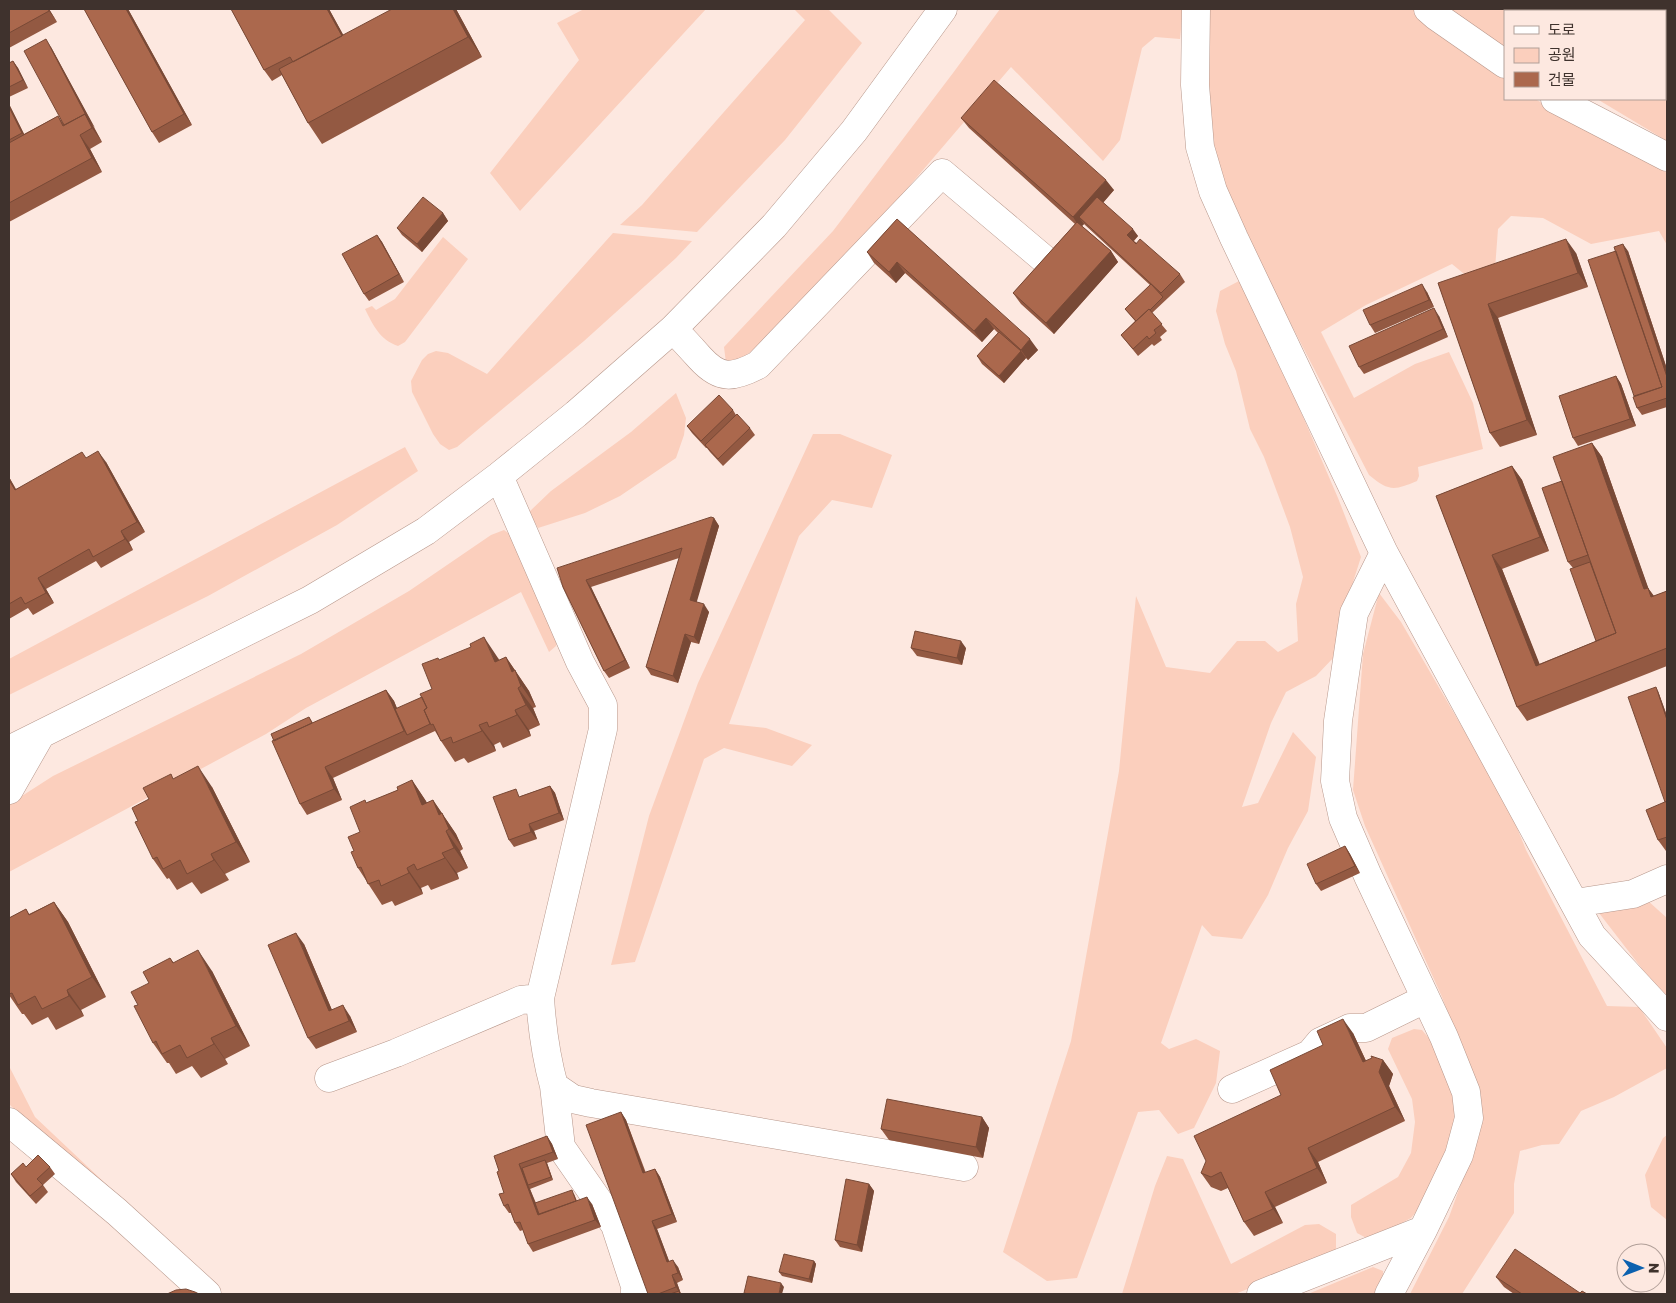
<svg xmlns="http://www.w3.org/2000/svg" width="1676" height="1303" font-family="'Golos Text','Noto Sans KR',sans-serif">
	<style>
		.green { fill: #fbcfbd }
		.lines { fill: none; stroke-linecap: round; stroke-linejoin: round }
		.minor-casing { stroke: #b7978b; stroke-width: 29 }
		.minor { stroke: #fff; stroke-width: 28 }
		.wall { fill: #935942 }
		.shaded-wall { fill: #784936 }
		.building { fill: #ab684d; stroke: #784936 }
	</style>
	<rect width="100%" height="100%" fill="#fde8e0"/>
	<path class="green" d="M584 9H706L520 211 490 173 579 60 557 23Z
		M794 9H828L862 43 785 140 697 232 620 225 642 205 805 20Z
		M1000 9H1183L1180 39 1155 37 1142 48 1120 140 1103 161 1011 67 888 211 764 341 739 361 726 363 724 347 833 231 953 73Z
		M1208 9H1414L1429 24 1505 77V99H1535L1667 173V245L1659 231 1591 244 1543 218 1511 216 1498 229 1495 269 1469 278 1452 264 1366 305 1321 332 1354 398 1415 364 1449 352 1473 403 1483 449 1418 467 1419 476 1417 481C1394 491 1388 491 1369 475 1339 417 1309 359 1279 301 1256 256 1230 212 1218 163 1204 113 1208 60 1208 9Z
		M1444 9H1505L1506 11H1505V53Z
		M1593 9H1667V141L1597 99H1665V11H1591Z
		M613 233 692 241 676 258 584 341 457 447 449 450 440 444 433 434 412 392 411 381 422 360 428 354 436 351 448 353 487 374Z
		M443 237 468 259 405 342 398 346C380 340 373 325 365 309L372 306 376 310 395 299Z
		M1239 281 1279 361 1338 498 1361 557 1347 601 1335 656 1316 676 1286 692 1271 723 1242 807 1258 803 1293 732 1316 757 1308 811 1288 848 1268 895 1242 939 1212 936 1202 925 1161 1043 1169 1049 1196 1039 1220 1051 1216 1083 1194 1128 1178 1134 1159 1110 1138 1112 1077 1278 1047 1281 1003 1252 1071 1041 1119 771 1136 596 1166 667 1210 673 1237 641H1265L1278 652 1298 641 1296 604 1303 577 1290 527 1264 457 1250 429 1236 371 1225 344 1216 311 1220 291Z
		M676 393 686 418 684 435 676 458 620 496 585 513 538 528 529 512 551 491 631 432Z
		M813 434H840L892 455 872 508 832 500 799 536 729 724 766 728 812 745 792 766 724 748 704 759 635 962 611 965 649 816 698 683Z
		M405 447 418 471 337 525 208 596 9 695V659Z
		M504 530 516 539 558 638 556 646 549 652 521 592 306 708 266 734 9 872V806L11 803 53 776 301 654 409 591 491 535Z
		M1379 593 1401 622 1509 808 1526 850 1607 1006 1639 1007 1667 1048V1068L1614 1097 1581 1111 1559 1144 1542 1145 1520 1151 1514 1184V1213L1462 1294H1410L1449 1217 1470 1159 1479 1095 1442 997 1365 826 1353 790 1363 654Z
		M1647 900 1667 918V1001L1599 913Z
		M1414 1029 1422 1030 1432 1042 1453 1092 1458 1119 1452 1149 1428 1198 1411 1218 1370 1240 1357 1233 1351 1217V1205L1398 1177 1411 1153 1415 1122 1412 1099 1388 1049 1392 1038Z
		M9 1066 35 1117 124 1201 30 1125 9 1104Z
		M1667 1135V1220L1651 1207 1645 1175 1663 1138Z
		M1167 1156 1183 1159 1231 1264 1305 1225 1319 1224 1336 1234V1249L1326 1258 1235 1294H1122L1155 1186Z
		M1373 1267 1383 1271V1282L1377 1294H1308Z"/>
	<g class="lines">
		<g class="minor-casing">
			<path id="minor" d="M1196 9 1195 85 1200 147 1213 191 1234 238 1384 553 1592 936 1667 1017
				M1428 9 1436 16 1505 64
				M1555 99 1667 157
				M673 329C682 338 691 348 700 358 720 380 733 378 758 365L942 173 1044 259
				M499 476 580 662 603 705V729L540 998C542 1028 546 1057 554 1086L573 1099 591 1103 964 1167
				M1384 553 1354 613 1338 721 1335 781 1343 818 1368 876 1444 1037 1466 1092 1469 1118 1459 1155 1423 1230 1389 1294
				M9 750 310 600 426 531 499 476 576 414 673 329 774 226 854 131 943 9
				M9 790 41 734
				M1575 903 1633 894 1667 879
				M329 1078 396 1053 521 1000 540 998
				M554 1086 561 1147 615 1225 635 1286V1294
				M1232 1089 1310 1054 1320 1042 1350 1028H1366L1425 999
				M9 1122 117 1212 207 1294
				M1261 1294 1423 1230"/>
		</g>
		<use href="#minor" class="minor"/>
	</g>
	<path class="wall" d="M9 9H49L57 22 9 48Z
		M84 9H128L192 125 159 143 152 132Z
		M231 9H329L343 35 456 9 482 57 322 144 308 123 282 75 272 81 264 70Z
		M51 47 102 142 90 149 102 172 9 222V104L24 134 58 116 63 123Z
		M13 61 18 68 28 88 9 97V63Z
		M961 118 1114 190 1103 203 1138 236 1134 241 1180 274 1185 282 1152 313 1167 331 1160 337 1162 340 1154 346 1152 344 1138 356 1121 335 1135 321 1125 309 1150 285 1084 224 1082 226 1111 251 1118 262 1054 334 1021 304 1013 293 1075 224 969 128Z
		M443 213 448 221 422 252 402 235 397 228Z
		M897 219 1038 350 1028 360 1026 358 1004 383 982 364 977 356 998 333 994 329 982 342 905 273 896 283 874 263 867 252Z
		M377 235 382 242 404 282 369 301 364 294Z
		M1628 251 1667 369V407L1642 415 1637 408 1634 396Z
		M1576 253 1588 287 1498 318 1537 435 1500 447 1490 433 1438 283Z
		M1427 292 1434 307 1375 333 1370 325Z
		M1439 316 1448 337 1364 374 1359 367Z
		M1616 376 1621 384 1636 426 1578 446 1573 438Z
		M733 410 736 415 750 428 755 435 723 466 710 452 707 448H706L692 433 687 426Z
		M1592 443 1602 457 1648 588 1654 596 1667 591V666L1527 721 1517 707 1436 496 1512 466 1522 480 1549 551 1502 569 1539 664 1596 641 1573 568 1568 562 1562 481Z
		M86 458 106 462 145 532 129 542 133 550 101 568 96 561 46 589 54 603 33 615 28 608 9 619V477L16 489Z
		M714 518 719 526 696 602 709 612 699 644 691 642 678 683 651 675 646 667 679 558 591 587 630 668 609 678 604 671 563 587Z
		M911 648H966L962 665 917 656Z
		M506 657 529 691 536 707 533 708 540 725 529 730 531 736 503 748 500 742 494 745 496 751 468 763 464 758 455 762 441 741 435 731 333 778 342 800 307 815 300 804 309 717 313 723 386 690 394 701 397 709 422 697 432 689 439 660 498 658 499 660Z
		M1658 691 1667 716V851H1666L1658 840 1665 802Z
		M174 779 212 787 250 862 225 874 229 880 201 894 192 882 177 890 169 878 167 879 153 859 149 799Z
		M412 780 427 803 433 800 456 834 463 849 460 851 468 868 457 873 459 879 431 890 428 885 421 888 423 894 395 906 392 901 382 905 358 868 354 851 360 832 367 803 398 790Z
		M550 786 555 793 564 820 534 831 537 839 514 847 509 840 521 796Z
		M1345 846 1350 854 1360 873 1321 891 1316 884Z
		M54 902 68 922 106 997 81 1010 84 1016 56 1030 48 1017 32 1025 24 1014H22L9 995V918L26 909 29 914Z
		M304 944 332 1010 350 1016 357 1032 316 1049 308 1038Z
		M170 958 174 963 212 971 250 1046 225 1059 228 1064 201 1078 192 1066 176 1074 169 1063H167L153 1043 138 1005 149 983Z
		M1353 1033 1366 1061 1383 1060 1393 1074 1389 1086 1405 1121 1318 1162 1327 1183 1275 1207 1283 1223 1254 1236 1244 1222 1228 1188 1221 1191 1211 1187 1201 1173 1281 1095Z
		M621 1112 626 1120 646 1173 655 1169 660 1177 677 1222 657 1229 669 1261 678 1267 683 1280 677 1283 681 1294H648Z
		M982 1117 989 1128 983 1158 889 1140 881 1129Z
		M547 1136 552 1144 558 1159 547 1163 553 1180 530 1189 536 1203 574 1194 577 1201 592 1204 601 1227 533 1252 528 1244 523 1230 520 1231 515 1223 511 1213H509L504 1206V1193L499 1171Z
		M26 1167H50L55 1174 43 1185 48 1192 36 1204 16 1182 11 1174Z
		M869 1184 874 1191 862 1252 840 1247 835 1240Z
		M814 1261 816 1264 812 1283 782 1276 779 1272Z
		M1496 1277 1580 1293 1587 1294H1514L1504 1287Z"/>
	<path class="shaded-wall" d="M48 9H49L57 22 49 11Z
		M126 9H128L192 125 184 114Z
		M327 9H329L355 56 347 46Z
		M453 9H456L482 57 468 37Z
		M46 39 51 47 95 128 89 121Z
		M13 61 18 68 28 88 23 80Z
		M9 104 27 140 22 133 9 107Z
		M85 114 94 128 102 142 92 128Z
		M80 135 90 149 102 172 92 158Z
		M1106 180 1114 190 1085 223 1079 217 1084 224 1080 228 1073 217Z
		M443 213 448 221 422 252 417 244Z
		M1133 229 1138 236 1132 242 1127 235Z
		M377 235 382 242 404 282 399 274Z
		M1566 239 1576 253 1588 287 1578 273Z
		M1623 244 1628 251 1667 369V377Z
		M1111 251 1118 262 1054 334 1046 323Z
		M897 262 905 273 896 283 889 272Z
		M1422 284 1427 292 1434 307 1429 300Z
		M1488 304 1498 318 1537 435 1527 420Z
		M1434 308 1439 316 1448 337 1443 329Z
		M986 318 994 329 982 342 974 331Z
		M1030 339 1038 350 1028 360 1021 350Z
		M1021 351 1026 358 1004 383 999 376Z
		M1616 376 1621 384 1636 426 1630 419Z
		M1592 443 1602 457 1654 604 1644 589Z
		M98 451 106 462 145 532 137 522Z
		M1512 466 1522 480 1549 551 1540 537Z
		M9 477 22 501 15 490 9 480Z
		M714 518 719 526 695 608 690 600Z
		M121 531 129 542 133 550 125 539Z
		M1492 555 1502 569 1546 680 1536 666Z
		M38 578 46 589 54 603 46 593Z
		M586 580 591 587 630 668 625 660Z
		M1648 588 1658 602 1651 597Z
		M704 604 709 612 699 644 694 637Z
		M685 634 691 642 678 683 673 676Z
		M484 637 498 658 509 682 495 662Z
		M961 641 966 648 962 665 957 658Z
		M506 657 529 691 536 707 512 672Z
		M1656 687 1658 691 1667 716V720Z
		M518 688 533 708 540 725 526 705Z
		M386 690 394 701 408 734 407 735 404 731Z
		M515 710 529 730 531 736 517 715Z
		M479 725 494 745 496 751 482 731Z
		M198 766 212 787 250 862 236 842Z
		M325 767 333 778 342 800 334 789Z
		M412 780 426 801 436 825 422 805Z
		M550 786 555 793 564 820 559 813Z
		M433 800 456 834 463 849 439 815Z
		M529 824 534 831 537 839 531 832Z
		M446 831 460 851 468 868 454 848Z
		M1345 846 1350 854 1360 873 1355 866Z
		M442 853 457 873 459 879 445 858Z
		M211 854 225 874 229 880 214 860Z
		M407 868 421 888 423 894 409 873Z
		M54 902 68 922 106 997 92 977Z
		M296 933 304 944 337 1022 329 1011Z
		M198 950 212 971 250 1046 236 1026Z
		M67 990 81 1010 84 1016 69 996Z
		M343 1005 350 1016 357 1032 349 1021Z
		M1343 1019 1353 1033 1373 1076 1363 1062Z
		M211 1038 225 1059 228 1064 214 1044Z
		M1383 1060 1393 1074 1389 1086 1405 1121 1395 1107 1379 1072Z
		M621 1112 626 1120 648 1181 643 1173Z
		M982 1117 989 1128 983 1158 976 1147Z
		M547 1136 552 1144 558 1159 553 1152Z
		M1308 1148 1318 1162 1327 1183 1317 1168Z
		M545 1160 547 1163 553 1180 551 1177Z
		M519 1164 524 1172 528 1185 530 1189 541 1218 538 1215Z
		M655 1169 660 1177 677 1222 672 1214Z
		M869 1184 874 1191 862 1252 857 1245Z
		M1265 1192 1275 1207 1283 1223 1273 1209Z
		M587 1197 592 1204 601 1227 595 1220Z
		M652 1221 657 1229 672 1269 667 1262Z
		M673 1260 678 1267 683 1280 678 1273Z
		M814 1261 816 1264 812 1283 809 1279Z
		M672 1275 677 1283 681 1294H680L676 1287Z
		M781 1283 784 1287 782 1294H779Z"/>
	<path class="building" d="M9 9H48L49 11 9 33Z
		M84 9H126L184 114 152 132Z
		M231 9H327L342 36 293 62 290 57 264 70Z
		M392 9H453L468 37 308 123 279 69Z
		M46 39 89 121 85 114 64 125 24 51Z
		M13 61 23 80 9 87V63Z
		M994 80 1106 180 1073 217 961 118Z
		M9 107 22 133 9 140Z
		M85 114 92 128 80 135 92 158 9 203V143L58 116 63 126Z
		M423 197 443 213 417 244 397 228Z
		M1097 197 1133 229 1127 235 1136 244 1140 239 1180 274 1161 293 1079 217Z
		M897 219 1030 339 1021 350 986 318 974 331 897 262 889 272 867 252Z
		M1077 222 1111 251 1046 323 1013 293Z
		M377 235 399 274 364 294 342 254Z
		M1566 239 1578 273 1488 304 1527 420 1490 433 1438 283Z
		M1623 244 1667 377V398L1637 408 1633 397 1662 387 1614 247Z
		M1616 251 1662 387 1634 396 1588 260Z
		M1151 284 1163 297 1150 310 1149 309 1136 321 1125 309Z
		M1422 284 1429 300 1370 325 1363 310Z
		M1434 308 1443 329 1359 367 1349 346Z
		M1149 309 1162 324 1154 330 1156 333 1149 339 1147 336 1133 349 1121 335Z
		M999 332 1021 351 999 376 977 356Z
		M1616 376 1630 419 1573 438 1559 396Z
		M719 395 733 410 701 441 687 426Z
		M737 414 750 428 718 459 705 445Z
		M1592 443 1644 589 1648 588 1651 597 1667 591V648L1517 707 1436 496 1512 466 1540 537 1492 555 1536 666 1616 633 1553 457Z
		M98 451 137 522 121 531 125 539 93 557 89 549 38 578 46 593 25 604 21 597 9 604V480L15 490 82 452 86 458Z
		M1562 481 1588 555 1568 562 1542 488Z
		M711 517 714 518 690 600 704 604 694 637 685 634 673 676 646 667 682 548 586 580 625 660 604 671 563 587 557 568Z
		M1590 562 1616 633 1596 641 1570 569Z
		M915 631 961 641 957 658 911 648Z
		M484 637 495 662 506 657 512 672 515 670 521 686 518 688 526 705 515 710 517 715 489 727 487 722 479 725 482 731 453 743 451 737 441 741 433 724 431 725 424 710 427 708 420 694 432 689 422 664 438 658 439 660 471 647 470 644Z
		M1656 687 1667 720V801L1665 802 1628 697Z
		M386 690 404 731 325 767 334 789 300 804 272 741Z
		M422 697 427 708 424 710 430 724 407 735 395 709Z
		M309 717 312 723 274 741 271 734Z
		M198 766 236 842 211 854 214 860 187 874 180 860 163 869 157 857 153 859 135 822 138 821 132 808 149 799 143 788 171 774 173 779Z
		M412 780 422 805 433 800 439 815 442 813 449 829 446 831 454 848 442 853 445 858 417 870 414 864 407 868 409 873 381 886 379 880 368 884 361 867 358 868 351 852 354 851 348 837 360 832 350 807 365 800 366 803 398 790 397 787Z
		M550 786 559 813 529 824 531 832 509 840 493 797 516 789 519 797Z
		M1667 801V837L1658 840 1646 810Z
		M1345 846 1355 866 1316 884 1307 864Z
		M54 902 92 977 67 990 69 996 42 1009 35 996 18 1005 12 993 9 994V918L26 909 29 915Z
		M296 933 329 1011 343 1005 349 1021 308 1038 268 945Z
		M198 950 236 1026 211 1038 214 1044 187 1058 180 1045 162 1054 156 1041 153 1043 134 1006 138 1005 131 992 149 983 143 972 170 958 173 963Z
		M1343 1019 1363 1062 1372 1058 1371 1056 1383 1060 1379 1072 1395 1107 1308 1148 1317 1168 1265 1192 1273 1209 1244 1222 1221 1172 1211 1177 1201 1173 1206 1161 1194 1136 1281 1095 1270 1070 1323 1045 1317 1031Z
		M887 1099 982 1117 976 1147 881 1129Z
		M621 1112 643 1173 655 1169 672 1214 652 1221 667 1262 673 1260 678 1273 672 1275 676 1287 658 1294H648L586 1125Z
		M547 1136 553 1152 519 1164 538 1215 587 1197 595 1220 528 1244 520 1222 515 1223 508 1204 504 1206 499 1194 504 1193 497 1172 499 1171 494 1156Z
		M38 1155 50 1167 37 1179 43 1185 30 1196 11 1174 23 1163 26 1167Z
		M545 1160 551 1177 528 1185 522 1168Z
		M846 1179 869 1184 857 1245 835 1240Z
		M572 1190 576 1201 539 1214 535 1203Z
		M1515 1249 1580 1293 1582 1291 1587 1294H1522L1496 1277Z
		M784 1254 814 1261 809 1279 779 1272Z
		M748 1276 781 1283 779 1294H749L744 1293Z
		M186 1289 195 1292 199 1294H167L176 1290Z
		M679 1291 680 1294H670Z"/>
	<rect width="1676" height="1303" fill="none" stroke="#3f322d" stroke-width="20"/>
	<rect x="1504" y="10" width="162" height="90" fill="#fde8e0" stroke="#b19f98"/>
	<rect x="1514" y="26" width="25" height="8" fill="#ffffff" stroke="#b19f98"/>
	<text x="1548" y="35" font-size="15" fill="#3f322d">도로</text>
	<rect x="1514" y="48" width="25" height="15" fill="#fbcfbd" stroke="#b19f98"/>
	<text x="1548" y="60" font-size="15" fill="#3f322d">공원</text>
	<rect x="1514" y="72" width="25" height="15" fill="#ab684d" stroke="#b19f98"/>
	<text x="1548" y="85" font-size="15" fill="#3f322d">건물</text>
	<g transform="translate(1641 1268) rotate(91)"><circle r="24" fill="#fde8e0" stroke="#b19f98"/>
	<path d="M0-4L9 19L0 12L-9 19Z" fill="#0c61af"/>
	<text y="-8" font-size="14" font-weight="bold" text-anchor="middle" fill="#3f322d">N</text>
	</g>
</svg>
